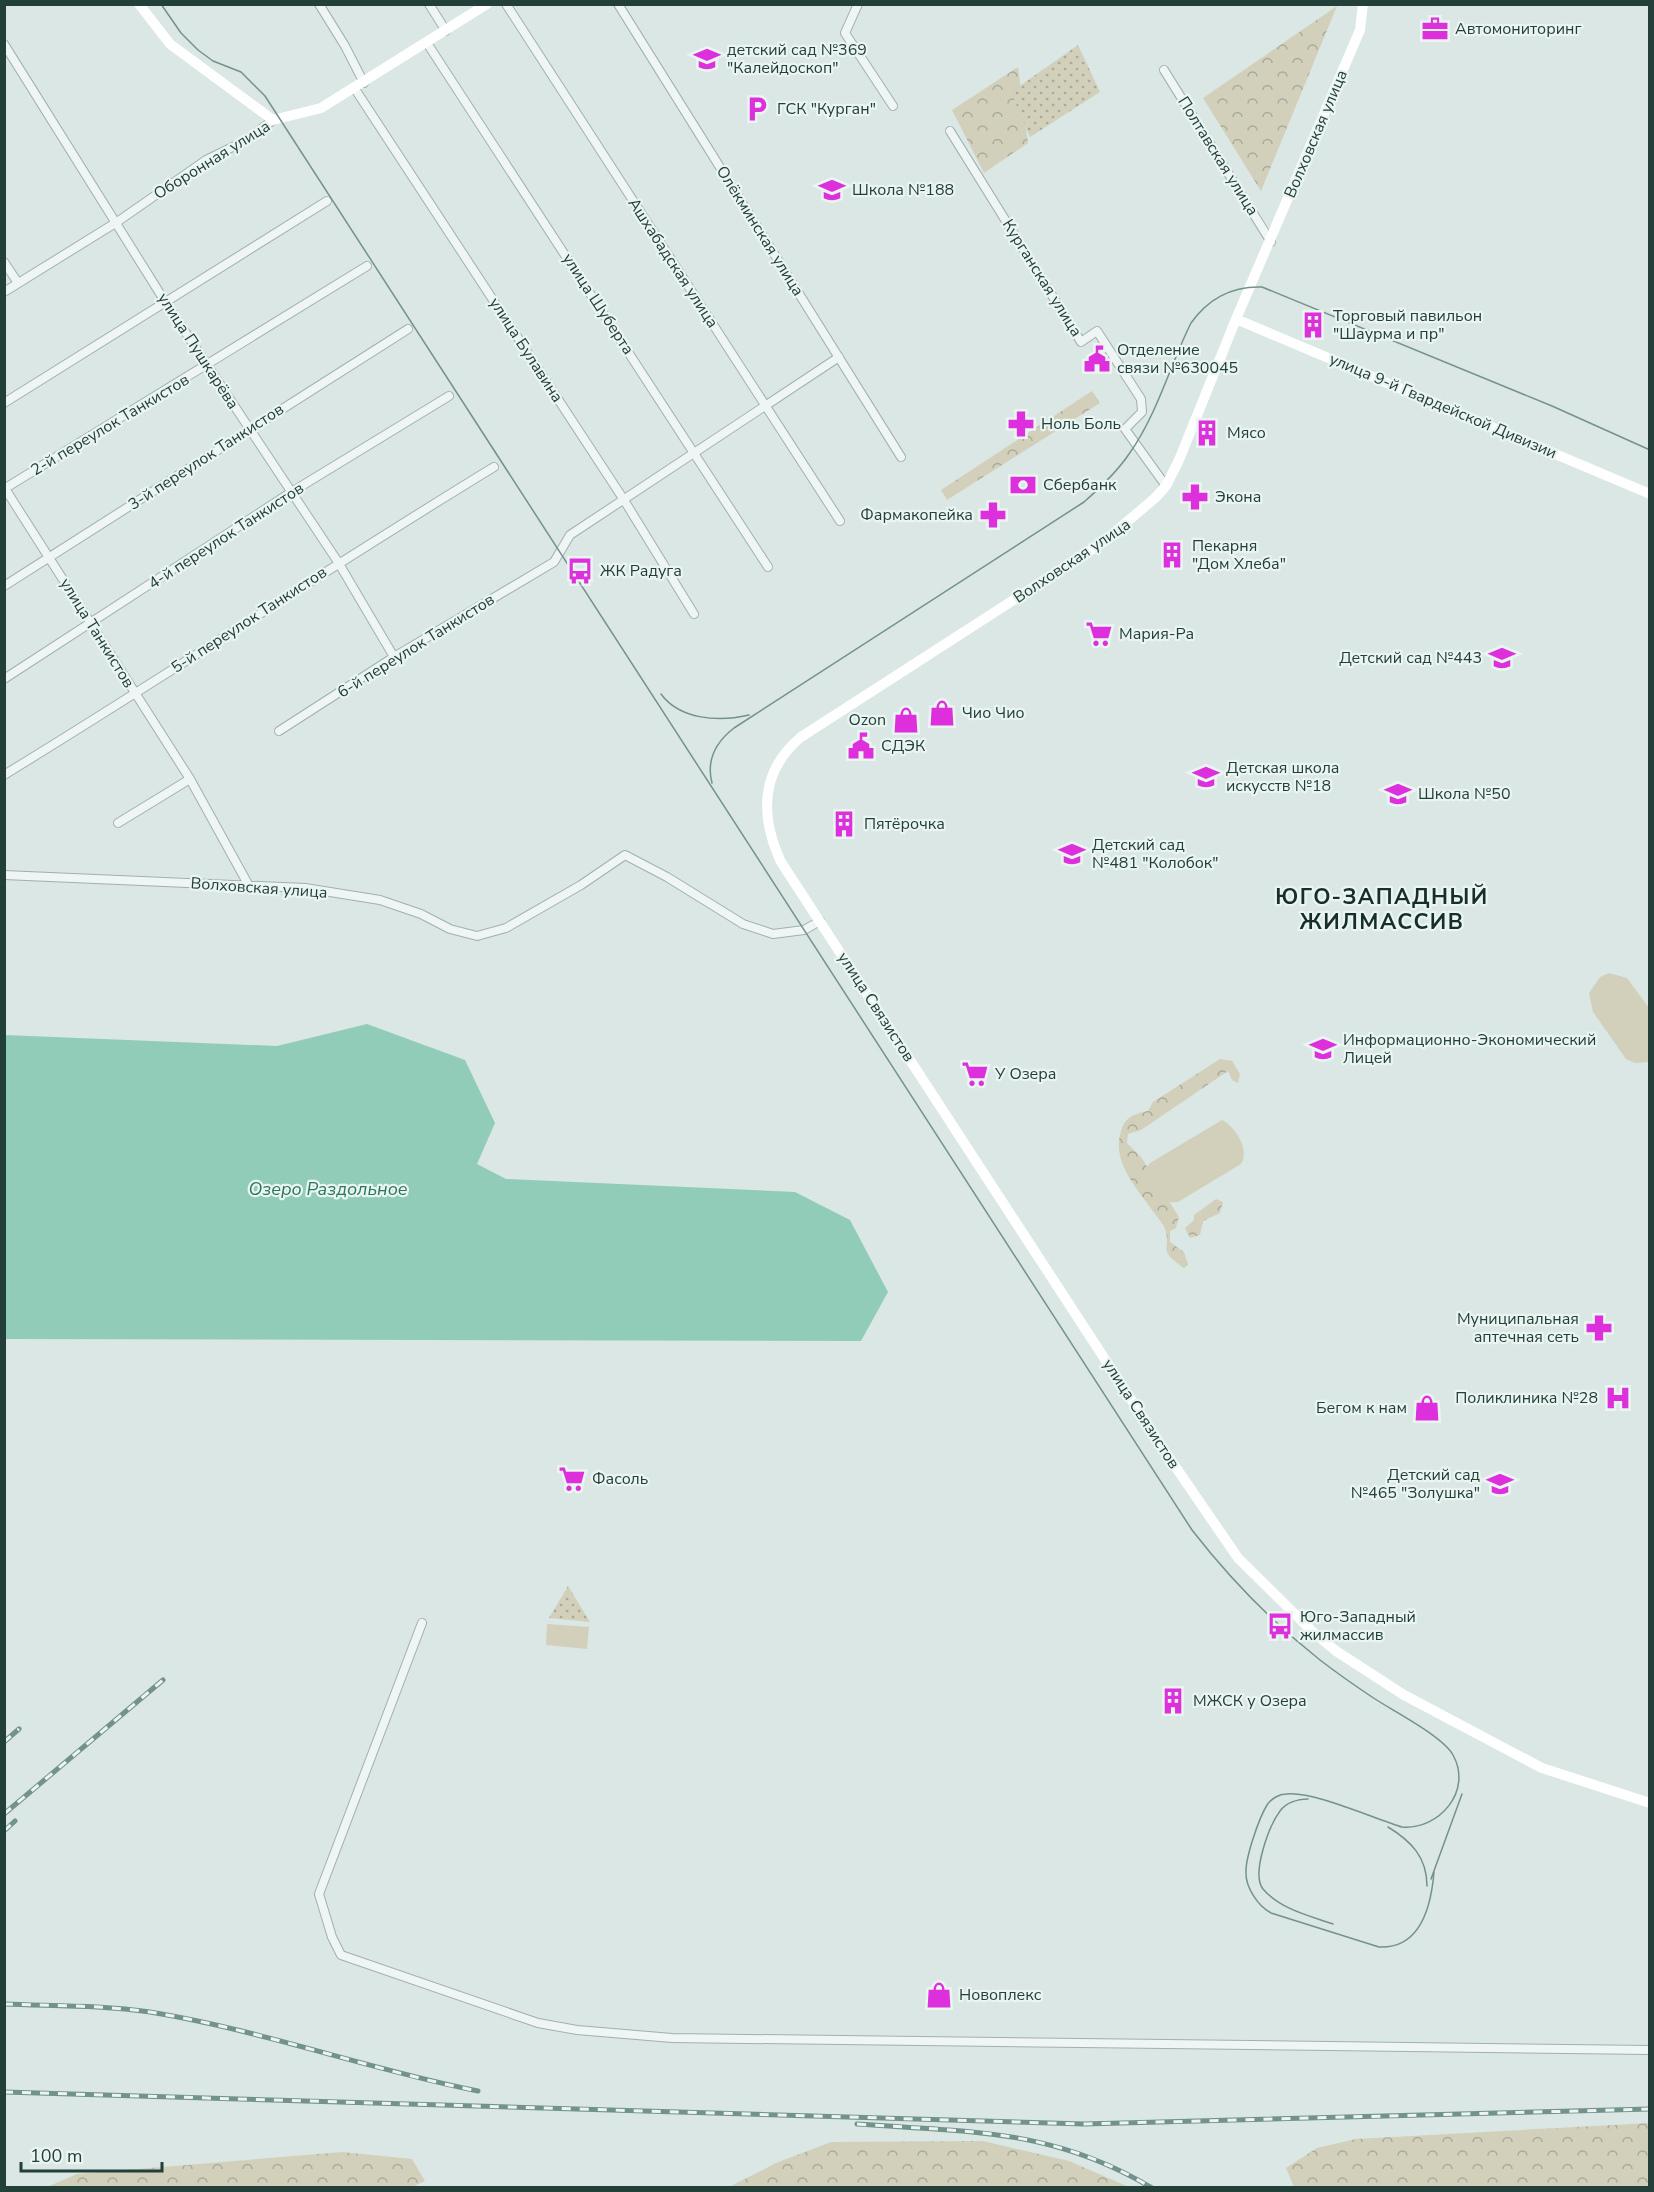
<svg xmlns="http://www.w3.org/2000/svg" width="1654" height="2192" font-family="'Nunito Sans',sans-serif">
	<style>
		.forest { fill: url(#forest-crowns) }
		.park { fill: url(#park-dots) }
		.garden { fill: #d2d0bb }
		.water { fill: #91ccb9 }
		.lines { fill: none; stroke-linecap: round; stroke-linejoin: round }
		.street-casing { stroke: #a0b1ad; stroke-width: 10 }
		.street { stroke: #eef5f4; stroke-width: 8 }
		.secondary { stroke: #fff; stroke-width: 10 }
		.tram { stroke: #73928b; stroke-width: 1.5 }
		.rail-casing { stroke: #73928b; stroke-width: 5 }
		.rail { stroke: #eaf5f2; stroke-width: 3; stroke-dasharray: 9; stroke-linecap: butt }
		.labels { text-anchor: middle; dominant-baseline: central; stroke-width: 4.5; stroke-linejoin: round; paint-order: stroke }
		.poi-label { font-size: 16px; fill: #233f39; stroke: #eaf5f2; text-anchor: start }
		.street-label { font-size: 16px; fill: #233f39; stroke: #eaf5f2 }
		.water-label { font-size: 18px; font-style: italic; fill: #297760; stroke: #eaf5f2 }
		.district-label { font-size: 22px; font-weight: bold; letter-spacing: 1.5px; fill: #162f2a; stroke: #eaf5f2 }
	</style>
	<defs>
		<pattern id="forest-crowns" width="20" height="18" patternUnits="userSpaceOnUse" patternTransform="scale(1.5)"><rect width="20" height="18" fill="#d2d0bb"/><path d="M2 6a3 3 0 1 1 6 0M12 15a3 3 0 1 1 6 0" fill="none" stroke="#aa9"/></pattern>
		<pattern id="park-dots" width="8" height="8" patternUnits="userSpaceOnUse" patternTransform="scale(1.5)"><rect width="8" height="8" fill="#d2d0bb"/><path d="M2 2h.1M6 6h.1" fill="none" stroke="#aa9" stroke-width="1.8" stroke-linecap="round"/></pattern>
	</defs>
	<rect width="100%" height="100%" fill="#dbe7e4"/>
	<path class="forest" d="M1337 6 1261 191 1203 98Z
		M1018 67 1028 143 984 173 952 110Z
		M1092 391 1100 403 947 500 941 490Z
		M1220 1059 1232 1061 1240 1074 1238 1083 1232 1080 1228 1071 1141 1130 1128 1134 1127 1143 1141 1157 1179 1217 1176 1228 1170 1231V1242L1184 1252 1188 1265 1184 1268C1156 1248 1172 1251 1165 1229 1163 1224 1158 1218 1155 1214 1138 1189 1111 1163 1121 1131 1125 1117 1134 1114 1148 1111L1153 1102Z
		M1216 1199 1223 1202 1220 1213 1203 1221 1200 1235 1190 1238 1185 1228 1194 1220V1215Z
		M1649 2123V2187H1294L1286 2168 1317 2148 1356 2139Z
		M983 2141 1069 2161 1129 2187H729L776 2163 831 2142Z
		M342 2152 412 2159 425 2181 410 2188 47 2187 77 2174Z"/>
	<path class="park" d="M1078 45 1100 92 1030 137 1011 92Z
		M568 1586 590 1622 549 1618Z"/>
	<path class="garden" d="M1609 973 1627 978 1649 1008V1062L1635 1063 1626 1059 1593 1012 1589 993 1600 977Z
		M1222 1120C1236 1127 1250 1150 1241 1164L1178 1202C1161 1206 1149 1183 1146 1168L1150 1163Z
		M547 1624 589 1627 587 1649 546 1645Z"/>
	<path class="water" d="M367 1024 465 1060 495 1123 477 1164 506 1179 795 1192 850 1220 888 1292 861 1341 5 1339V1035L277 1046Z"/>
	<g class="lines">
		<g class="street-casing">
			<path id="street" d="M319 4 345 46 364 83
				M429 4 446 31
				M506 4 840 521
				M618 4 901 457
				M858 4 845 33 893 106
				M427 43 768 567
				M4 44 164 300 338 562 394 657
				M1164 70 1271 242
				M355 89 624 500 694 614
				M950 131 1081 342 1097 331 1141 399 1142 412 1125 429 1166 486
				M4 262 18 283
				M4 292 117 222 206 160 247 140 273 120
				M4 403 327 201
				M4 487 190 779 249 886
				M4 489 367 266
				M4 586 408 329
				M4 679 290 493 449 396
				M279 731 394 657 554 562 570 535 839 357
				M4 775C169 674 330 567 494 467
				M118 823 190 779
				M4 875 305 888 380 900 421 914 450 929 477 936 506 928 581 885 625 855 667 877 743 924 773 934 804 930 820 921
				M422 1623 319 1894 332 1937 341 1955 538 2023 577 2030 672 2038 1650 2050"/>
		</g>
		<use href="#street" class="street"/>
		<path class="secondary" d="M139 4 170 44 273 120 321 108 487 4
			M1363 4 1360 30 1236 319 1179 460 1166 486 1155 498 1102 543 801 737C760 771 760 816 781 862L1166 1453 1238 1558 1314 1633 1336 1651 1404 1695 1542 1768 1650 1803
			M1236 319 1650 494"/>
		<path class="tram" d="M161 4 181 33 198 50 213 61 241 72 265 96 1192 1530C1230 1579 1272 1622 1320 1660 1337 1673 1354 1685 1372 1697 1391 1710 1443 1736 1453 1755 1473 1791 1439 1830 1402 1827 1375 1819 1311 1790 1286 1794 1279 1794 1271 1799 1267 1805 1259 1818 1246 1856 1246 1871 1245 1887 1258 1906 1271 1913L1379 1947C1420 1949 1431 1908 1434 1872
			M661 694C680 720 719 722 749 715
			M712 783C706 760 716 742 734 728L1084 502C1101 487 1117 472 1129 454 1157 415 1170 365 1191 323 1208 299 1232 286 1262 287L1552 406 1650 450
			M1308 1799C1297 1799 1286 1803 1280 1811 1269 1826 1251 1874 1263 1889 1280 1909 1310 1916 1333 1924
			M1388 1827C1411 1841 1427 1857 1427 1886
			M1431 1879 1462 1794"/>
		<g class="rail-casing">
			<path id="rail" d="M4 1742 19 1729
				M4 1814 163 1680
				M4 1831 15 1821
				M4 2004C52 2006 102 2005 150 2012 261 2030 367 2069 478 2091
				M4 2092 1084 2124 1650 2109
				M857 2124C968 2132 1052 2128 1152 2188"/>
		</g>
		<use href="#rail" class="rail"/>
	</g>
	<defs>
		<g id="office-bare" transform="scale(2.07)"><path d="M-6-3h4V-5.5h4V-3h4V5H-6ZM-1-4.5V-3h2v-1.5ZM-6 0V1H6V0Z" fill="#dd2fdc" stroke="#eaf5f2" stroke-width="2.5" paint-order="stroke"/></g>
		<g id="school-bare" transform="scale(2.07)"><path d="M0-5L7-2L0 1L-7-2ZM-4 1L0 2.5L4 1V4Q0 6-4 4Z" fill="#dd2fdc" stroke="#eaf5f2" stroke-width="2.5" paint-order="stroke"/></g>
		<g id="parking-bare" transform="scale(2.07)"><path d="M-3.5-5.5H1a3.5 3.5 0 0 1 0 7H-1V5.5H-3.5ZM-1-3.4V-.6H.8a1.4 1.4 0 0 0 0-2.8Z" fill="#dd2fdc" stroke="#eaf5f2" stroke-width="2.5" paint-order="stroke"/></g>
		<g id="building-bare" transform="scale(2.07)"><path d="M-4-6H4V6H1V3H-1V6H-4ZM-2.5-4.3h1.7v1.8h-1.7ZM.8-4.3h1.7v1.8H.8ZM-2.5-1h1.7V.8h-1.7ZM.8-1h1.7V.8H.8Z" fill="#dd2fdc" stroke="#eaf5f2" stroke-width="2.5" paint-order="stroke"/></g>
		<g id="civic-bare" transform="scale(2.07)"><path d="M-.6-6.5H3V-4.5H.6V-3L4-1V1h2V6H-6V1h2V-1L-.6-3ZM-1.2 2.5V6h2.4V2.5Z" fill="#dd2fdc" stroke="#eaf5f2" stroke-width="2.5" paint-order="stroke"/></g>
		<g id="pharmacy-bare" transform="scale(2.07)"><path d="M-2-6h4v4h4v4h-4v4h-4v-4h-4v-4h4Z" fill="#dd2fdc" stroke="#eaf5f2" stroke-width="2.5" paint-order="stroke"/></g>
		<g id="bank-bare" transform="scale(2.07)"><path d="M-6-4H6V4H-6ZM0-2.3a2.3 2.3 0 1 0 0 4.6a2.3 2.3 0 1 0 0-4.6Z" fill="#dd2fdc" stroke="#eaf5f2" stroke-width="2.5" paint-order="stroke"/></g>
		<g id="bus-bare" transform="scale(2.07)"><path d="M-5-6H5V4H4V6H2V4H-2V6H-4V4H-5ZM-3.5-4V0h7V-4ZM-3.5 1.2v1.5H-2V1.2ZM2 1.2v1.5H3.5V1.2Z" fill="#dd2fdc" stroke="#eaf5f2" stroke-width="2.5" paint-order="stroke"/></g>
		<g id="supermarket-bare" transform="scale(2.07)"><path d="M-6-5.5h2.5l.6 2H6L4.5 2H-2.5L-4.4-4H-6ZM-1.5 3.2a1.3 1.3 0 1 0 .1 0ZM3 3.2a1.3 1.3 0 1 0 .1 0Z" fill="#dd2fdc" stroke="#eaf5f2" stroke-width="2.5" paint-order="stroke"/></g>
		<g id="shop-bare" transform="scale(2.07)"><path d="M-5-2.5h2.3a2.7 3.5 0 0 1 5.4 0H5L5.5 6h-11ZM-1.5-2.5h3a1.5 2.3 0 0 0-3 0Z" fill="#dd2fdc" stroke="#eaf5f2" stroke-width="2.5" paint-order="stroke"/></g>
		<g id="hospital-bare" transform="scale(2.07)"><path d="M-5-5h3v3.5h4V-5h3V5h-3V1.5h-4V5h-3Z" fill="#dd2fdc" stroke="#eaf5f2" stroke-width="2.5" paint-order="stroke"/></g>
	</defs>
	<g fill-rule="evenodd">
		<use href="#office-bare" x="1435" y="29"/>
		<use href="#school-bare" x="707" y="59"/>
		<use href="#parking-bare" x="757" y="109"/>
		<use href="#school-bare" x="832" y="190"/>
		<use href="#building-bare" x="1313" y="325"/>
		<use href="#civic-bare" x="1097" y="359"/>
		<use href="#pharmacy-bare" x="1021" y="424"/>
		<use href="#building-bare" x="1207" y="433"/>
		<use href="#bank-bare" x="1023" y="485"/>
		<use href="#pharmacy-bare" x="1195" y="497"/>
		<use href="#pharmacy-bare" x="993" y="515"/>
		<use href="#building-bare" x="1172" y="555"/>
		<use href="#bus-bare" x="580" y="571"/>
		<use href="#supermarket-bare" x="1099" y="634"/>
		<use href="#school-bare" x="1502" y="658"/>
		<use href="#shop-bare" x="942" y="713"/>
		<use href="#shop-bare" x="906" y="720"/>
		<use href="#civic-bare" x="861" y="746"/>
		<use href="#school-bare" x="1206" y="777"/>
		<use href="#school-bare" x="1398" y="794"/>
		<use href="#building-bare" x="844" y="824"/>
		<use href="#school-bare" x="1072" y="854"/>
		<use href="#school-bare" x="1323" y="1049"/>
		<use href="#supermarket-bare" x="975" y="1074"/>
		<use href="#pharmacy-bare" x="1599" y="1328"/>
		<use href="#hospital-bare" x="1618" y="1398"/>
		<use href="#shop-bare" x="1427" y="1408"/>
		<use href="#supermarket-bare" x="572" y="1479"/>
		<use href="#school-bare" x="1500" y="1484"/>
		<use href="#bus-bare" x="1280" y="1626"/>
		<use href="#building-bare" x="1173" y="1701"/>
		<use href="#shop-bare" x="939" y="1995"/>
	</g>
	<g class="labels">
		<g class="poi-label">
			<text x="1455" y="29">Автомониторинг</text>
			<text x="727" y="50">детский сад №369<tspan x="727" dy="18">"Калейдоскоп"</tspan></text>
			<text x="777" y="109">ГСК "Курган"</text>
			<text x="852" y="190">Школа №188</text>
			<text x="1333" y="316">Торговый павильон<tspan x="1333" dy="18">"Шаурма и пр"</tspan></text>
			<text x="1117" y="350">Отделение<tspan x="1117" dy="18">связи №630045</tspan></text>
			<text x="1041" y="424">Ноль Боль</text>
			<text x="1227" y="433">Мясо</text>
			<text x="1043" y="485">Сбербанк</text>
			<text x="1215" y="497">Экона</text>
			<text x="973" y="515" text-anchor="end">Фармакопейка</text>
			<text x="1192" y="546">Пекарня<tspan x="1192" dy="18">"Дом Хлеба"</tspan></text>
			<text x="600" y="571">ЖК Радуга</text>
			<text x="1119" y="634">Мария-Ра</text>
			<text x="1482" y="658" text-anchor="end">Детский сад №443</text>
			<text x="962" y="713">Чио Чио</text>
			<text x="886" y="720" text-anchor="end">Ozon</text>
			<text x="881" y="746">СДЭК</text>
			<text x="1226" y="768">Детская школа<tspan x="1226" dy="18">искусств №18</tspan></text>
			<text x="1418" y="794">Школа №50</text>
			<text x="864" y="824">Пятёрочка</text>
			<text x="1092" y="845">Детский сад<tspan x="1092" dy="18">№481 "Колобок"</tspan></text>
			<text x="1343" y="1040">Информационно-Экономический<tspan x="1343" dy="18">Лицей</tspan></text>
			<text x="995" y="1074">У Озера</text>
			<text x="1579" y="1319" text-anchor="end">Муниципальная<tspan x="1579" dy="18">аптечная сеть</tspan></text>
			<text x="1598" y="1398" text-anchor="end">Поликлиника №28</text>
			<text x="1407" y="1408" text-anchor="end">Бегом к нам</text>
			<text x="1480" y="1475" text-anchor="end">Детский сад<tspan x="1480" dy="18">№465 "Золушка"</tspan></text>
			<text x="592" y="1479">Фасоль</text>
			<text x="1300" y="1617">Юго-Западный<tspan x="1300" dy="18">жилмассив</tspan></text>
			<text x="1193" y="1701">МЖСК у Озера</text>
			<text x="959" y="1995">Новоплекс</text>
		</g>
		<g class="street-label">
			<text transform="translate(1316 134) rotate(-67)">Волховская улица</text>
			<text transform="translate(1218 156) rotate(58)">Полтавская улица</text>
			<text transform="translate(212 160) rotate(-32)">Оборонная улица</text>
			<text transform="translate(760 231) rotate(58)">Олёкминская улица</text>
			<text transform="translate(673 263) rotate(57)">Ашхабадская улица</text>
			<text transform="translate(1042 278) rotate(58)">Курганская улица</text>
			<text transform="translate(598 304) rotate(57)">улица Шуберта</text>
			<text transform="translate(526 350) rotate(57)">улица Булавина</text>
			<text transform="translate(198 351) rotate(57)">улица Пушкарёва</text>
			<text transform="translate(1443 406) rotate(23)">улица 9-й Гвардейской Дивизии</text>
			<text transform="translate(110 425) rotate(-31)">2-й переулок Танкистов</text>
			<text transform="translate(206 457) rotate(-33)">3-й переулок Танкистов</text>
			<text transform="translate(226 536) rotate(-33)">4-й переулок Танкистов</text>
			<text transform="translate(1072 561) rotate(-34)">Волховская улица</text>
			<text transform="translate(249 620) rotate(-33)">5-й переулок Танкистов</text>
			<text transform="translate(97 633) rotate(58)">улица Танкистов</text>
			<text transform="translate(416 646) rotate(-32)">6-й переулок Танкистов</text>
			<text transform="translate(259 888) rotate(4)">Волховская улица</text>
			<text transform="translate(876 1007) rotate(57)">улица Связистов</text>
			<text transform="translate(1141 1414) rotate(57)">улица Связистов</text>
		</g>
		<g class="water-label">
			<text x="328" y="1189">Озеро Раздольное</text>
		</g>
		<g class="district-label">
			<text x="1382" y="897">ЮГО-ЗАПАДНЫЙ<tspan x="1382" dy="25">ЖИЛМАССИВ</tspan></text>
		</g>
	</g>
	<rect width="1654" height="2192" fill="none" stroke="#233f39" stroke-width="12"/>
	<path d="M21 2162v9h141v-9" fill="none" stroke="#233f39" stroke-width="3"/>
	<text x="30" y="2162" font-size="18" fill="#233f39" stroke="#eaf5f2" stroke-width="4.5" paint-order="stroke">100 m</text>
</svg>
